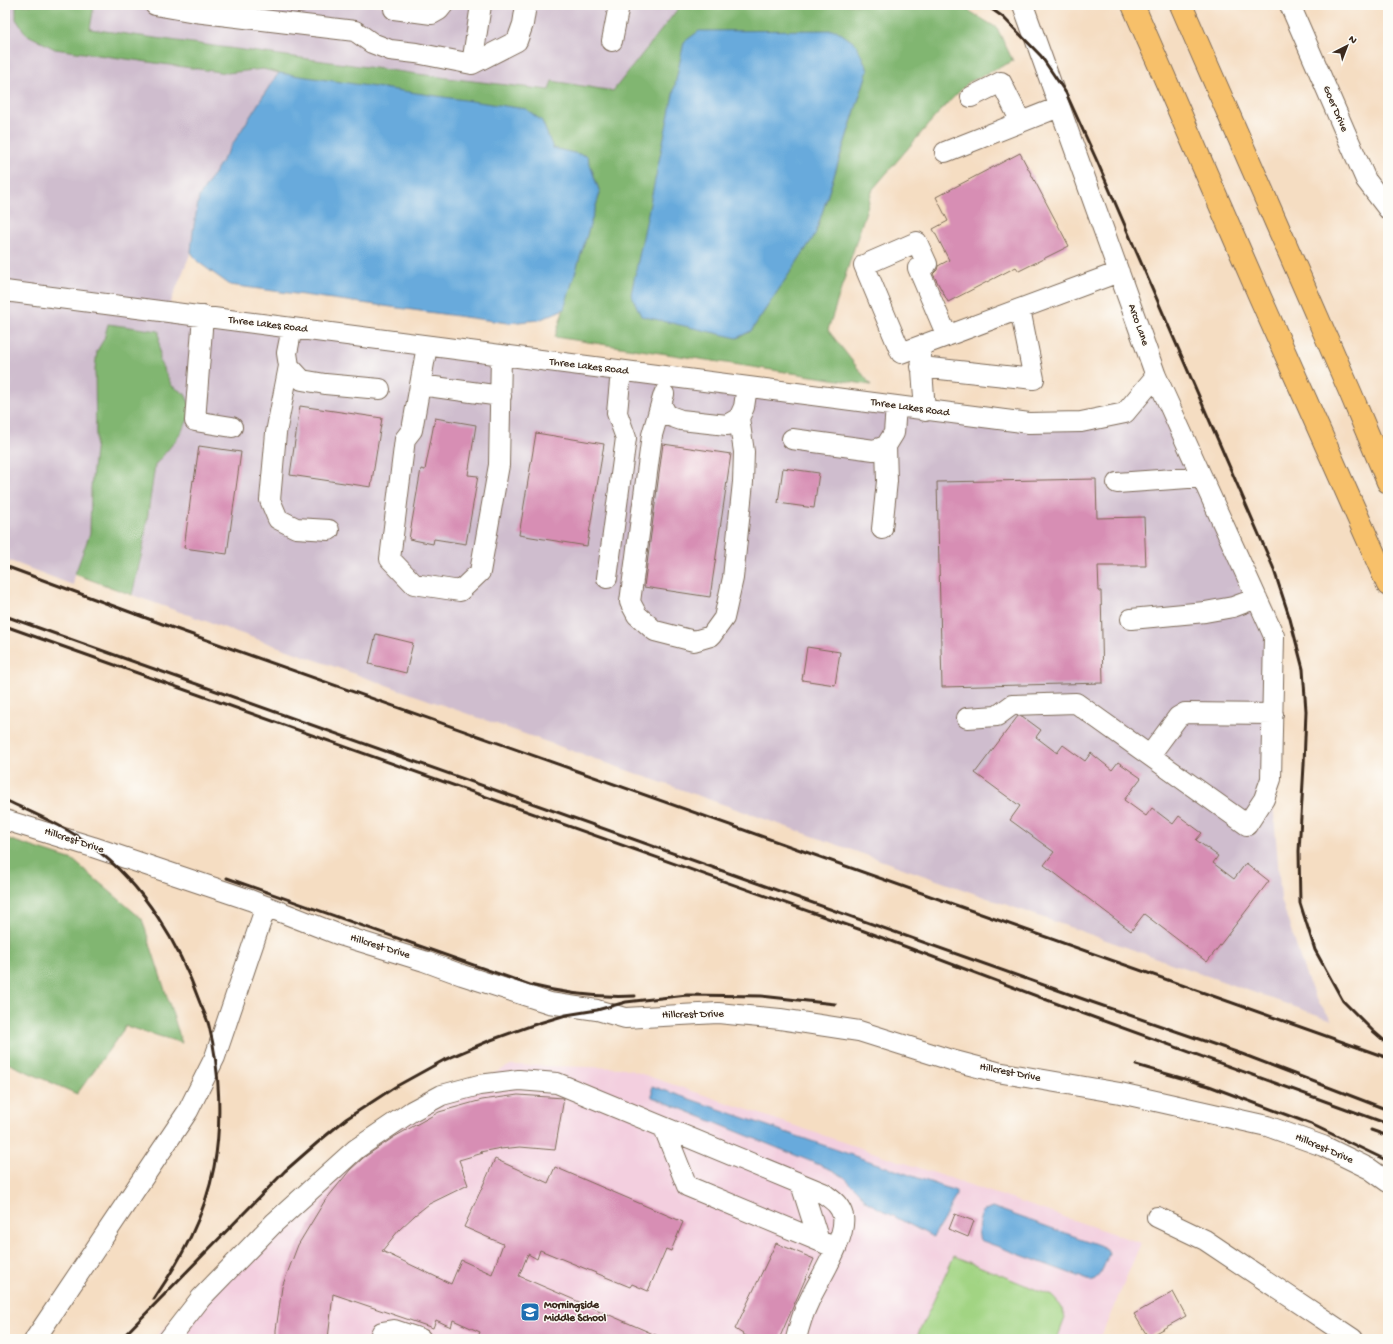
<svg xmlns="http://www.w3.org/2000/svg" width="1393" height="1344" font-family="'Gochi Hand',sans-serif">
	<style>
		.built { fill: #f3cfdf }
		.industrial { fill: #cfbdce }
		.green { fill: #a2d483; stroke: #6e7f50 }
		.forest { fill: #81b671; stroke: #5e7048; fill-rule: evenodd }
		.water { fill: #68aadc; stroke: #526a7d }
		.building { fill: #d78eb4 }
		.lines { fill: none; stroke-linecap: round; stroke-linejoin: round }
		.minor-casing { stroke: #7c6957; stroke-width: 22 }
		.highway-casing { stroke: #7c6957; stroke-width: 24 }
		.minor { stroke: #fff; stroke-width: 20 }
		.highway { stroke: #f7c06b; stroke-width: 22 }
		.rail { stroke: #3b2a1e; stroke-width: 3 }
		.labels { text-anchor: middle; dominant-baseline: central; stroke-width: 3; stroke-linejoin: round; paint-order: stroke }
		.street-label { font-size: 11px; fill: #3b2a1e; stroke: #fdfcf7 }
		.poi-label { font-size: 11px; font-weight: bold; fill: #3b2a1e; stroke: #fdfcf7; text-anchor: start }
	</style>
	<rect width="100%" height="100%" fill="#fdfcf7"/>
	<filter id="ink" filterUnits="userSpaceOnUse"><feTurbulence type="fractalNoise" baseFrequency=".025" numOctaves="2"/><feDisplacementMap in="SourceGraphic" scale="8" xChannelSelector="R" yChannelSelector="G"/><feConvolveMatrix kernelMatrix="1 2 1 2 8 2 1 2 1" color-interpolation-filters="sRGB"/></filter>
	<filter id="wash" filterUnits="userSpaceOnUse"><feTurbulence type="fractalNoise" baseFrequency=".012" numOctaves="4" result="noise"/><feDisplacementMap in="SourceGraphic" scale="16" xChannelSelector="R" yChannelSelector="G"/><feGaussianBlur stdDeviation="0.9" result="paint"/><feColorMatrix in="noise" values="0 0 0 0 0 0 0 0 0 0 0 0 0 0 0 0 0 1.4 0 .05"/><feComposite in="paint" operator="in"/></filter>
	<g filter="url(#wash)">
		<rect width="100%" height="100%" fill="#f5ddc2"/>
		<path class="built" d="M511 1065 624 1068 1141 1243 1100 1339H153L358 1142Z"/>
		<path class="industrial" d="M5 5H16V19L227 73 263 69 279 73 272 82 199 197 193 231 191 252 167 311 1029 423 1125 413 1156 376 1274 636 1271 779 1281 899 1305 973 1315 997 1332 1020 132 595 143 548 155 465 176 440 188 420 185 394 172 387 160 362 104 339 97 351 95 369 96 441 91 488 90 533 75 574 73 585 5 559Z
			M94 5H681L613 91 552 81 549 90 447 78 89 29Z"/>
		<path class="green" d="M954 1256 1052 1296 1061 1306 1065 1318 1057 1339H916Z"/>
		<path class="forest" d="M16 5H94L90 29 447 78 549 90 552 81 613 91 681 5H929L966 9 997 28 1013 61 969 82 941 110 873 189 828 330 871 385 555 337 600 193 587 156 552 148 542 121 279 73 263 69 227 73 55 49 26 34 16 19ZM856 44 868 70 815 235 751 331 737 338Z
			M108 324 159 331 160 362 172 386 185 394 191 407 188 420 176 440 155 465 143 548 132 595 75 574 90 533 91 488 96 441 95 369 97 351 104 339Z
			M5 838 73 860 142 919 182 1043 126 1026 77 1094 5 1062Z"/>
		<path class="water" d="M836 30 856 44 868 70 815 235 751 331 737 338 641 316 631 294 684 42 699 31Z
			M279 73 526 109 542 121 553 148 587 156 600 193 564 309 539 320 508 323 230 285 198 262 191 252 193 231 199 197 272 82Z
			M652 1086 956 1191V1195L944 1219 933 1237 867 1202 858 1191 844 1177 832 1170 652 1097Z
			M992 1207 1099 1245 1107 1249 1109 1254C1104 1264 1102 1277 1091 1281L980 1240C977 1232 978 1216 985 1210 987 1209 990 1208 992 1207Z"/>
		<g id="blocks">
			<path class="building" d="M1020 153 1069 246 1019 271 1016 267 948 302 933 274 937 270 938 266 949 260 933 229 948 221 936 197Z
				M300 406 382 418 371 487 290 475Z
				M435 418 476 425 468 475 478 476 466 544 434 539 433 544 409 539 421 469 425 470Z
				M536 433 604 444 587 546 519 535Z
				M663 444 731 454 710 597 644 587Z
				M199 446 241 452 227 554 184 548 193 480 194 481Z
				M783 468 819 473 814 508 778 503Z
				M1096 479 1097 518 1144 517 1146 566H1098L1099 591H1101L1103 683 942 687 937 482Z
				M376 634 413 643 406 673 369 664Z
				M807 647 840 652 835 685 802 680Z
				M1018 716H1022L1041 730 1036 737 1057 753 1063 745 1085 761 1091 753 1112 770 1118 762 1141 778 1124 800 1146 816 1152 808 1173 824 1179 816 1202 833 1196 840 1218 856 1213 863 1234 879 1246 863 1269 881 1207 962 1144 914 1131 931 1044 865 1054 852 1010 820 1020 806 975 773Z
				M518 1095 564 1098 555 1150 520 1147 500 1149 501 1148 480 1152 483 1153 459 1160 468 1185 429 1204 415 1215 399 1230 382 1251 451 1284 461 1260 492 1274 503 1244 464 1227 495 1159 548 1183 555 1167 683 1222 671 1251 666 1249 648 1291 632 1284 630 1287 540 1250 537 1259 528 1254 519 1276 665 1339H477L480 1332 453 1320 451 1327 436 1320 433 1328 333 1294 328 1339H276V1330L282 1287 298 1245 324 1202 350 1170 363 1158 394 1137 439 1112 482 1100Z
				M955 1214 974 1221 968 1237 949 1229Z
				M776 1243 814 1259 779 1339H751L735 1329Z
				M1173 1292 1186 1316 1148 1337 1134 1314Z"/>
		</g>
	</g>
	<g filter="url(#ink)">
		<use href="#blocks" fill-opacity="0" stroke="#7c6957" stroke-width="1"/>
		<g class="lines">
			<g class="minor-casing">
				<path id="minor" d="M155 5 195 12 355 31 372 43 390 50 416 53 472 64 517 41 523 24 526 5
					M1290 5 1366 180 1388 209
					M394 9 432 14 439 10 443 5
					M612 41 619 5
					M472 64 481 5
					M971 97 1001 82 1021 122
					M945 152 1059 107
					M5 291 1029 423 1081 422 1125 413 1156 376
					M203 316 195 421 232 427
					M292 328 287 353 289 366 302 380 325 384 380 389
					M947 336 918 268 927 264 917 242 864 265 901 353 1119 272
					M427 346 412 430 405 439 390 559 414 584 460 591 480 572 499 465 501 355
					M921 356 925 411
					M289 366 276 433 270 500 278 519 296 528 329 530
					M921 367 1034 379 1020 309
					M420 385 501 396
					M664 394 661 404 667 415 681 420 727 425 739 418 744 407 747 387
					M661 404 652 435 630 602 637 615 655 631 694 641 711 636 724 618 733 578 743 482 744 452 739 418
					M792 439 874 450 886 446 894 433 896 406
					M1117 483 1202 477
					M882 529 887 481 886 446
					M607 578 626 438 617 413 621 371
					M1131 619 1205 612 1233 607 1257 598
					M967 718 997 716 1012 705 1076 703 1247 825 1264 799 1271 779 1274 636 1156 376 1023 5
					M1150 755 1178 717 1185 713 1273 714
					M5 820 93 847 250 900 340 935 424 961 462 975 549 1003 597 1010 625 1018 718 1013 780 1019 859 1031 951 1060 997 1072 1120 1093 1267 1126 1323 1146 1370 1169 1388 1182
					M664 1128 687 1186 836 1248
					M801 1184 819 1241
					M1157 1217 1205 1240 1353 1339
					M35 1339 188 1111 215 1057 266 906
					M169 1339 201 1298 274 1223 356 1149 412 1111 442 1095 479 1085 519 1080 557 1083 823 1193C832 1200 840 1204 843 1216 847 1238 818 1281 809 1301 803 1313 799 1326 796 1339
					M379 1339 382 1332 394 1330 421 1339"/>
			</g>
			<g class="highway-casing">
				<path id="highway" d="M1133 5 1260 297 1388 585
					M1181 5 1351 394 1388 482"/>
			</g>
			<use href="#minor" class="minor"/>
			<use href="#highway" class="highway"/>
			<path class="rail" d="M986 5 1003 17 1041 56 1066 93 1097 161 1273 567 1290 619 1303 669 1306 711 1304 765 1299 851 1300 903 1315 950 1343 1001 1373 1031 1388 1044
				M5 566 176 629 1388 1058
				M5 616 1083 999 1242 1054 1388 1110
				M5 626 864 931 1079 1012 1388 1124
				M5 800C35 814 67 827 93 847 144 885 179 944 200 1003 203 1010 207 1018 209 1026 220 1069 222 1124 214 1167 205 1216 181 1259 154 1299
				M227 878 530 985C566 994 598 998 635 996
				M1136 1065 1209 1086 1311 1124 1388 1161
				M1371 1130 1388 1136
				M121 1339 285 1171 317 1143 346 1119 395 1087 444 1060 491 1040 536 1024 566 1015 597 1010 626 1002 687 995 761 996 835 1004"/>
		</g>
	</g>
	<defs>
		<g id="school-square" transform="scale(1)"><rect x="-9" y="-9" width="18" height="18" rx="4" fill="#1f6fb2" stroke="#fdfcf7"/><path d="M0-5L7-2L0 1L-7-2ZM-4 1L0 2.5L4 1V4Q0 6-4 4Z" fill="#fff"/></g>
	</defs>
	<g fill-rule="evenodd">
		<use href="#school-square" x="530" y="1312"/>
	</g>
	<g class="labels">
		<g class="street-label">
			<text transform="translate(1335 109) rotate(67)">Goer Drive</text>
			<text transform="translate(268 325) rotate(7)">Three Lakes Road</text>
			<text transform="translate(1138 325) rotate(70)">Arco Lane</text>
			<text transform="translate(589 367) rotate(7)">Three Lakes Road</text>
			<text transform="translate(910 408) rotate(8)">Three Lakes Road</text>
			<text transform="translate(74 841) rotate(18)">Hillcrest Drive</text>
			<text transform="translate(380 947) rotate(17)">Hillcrest Drive</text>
			<text transform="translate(693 1015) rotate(-1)">Hillcrest Drive</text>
			<text transform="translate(1010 1073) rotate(11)">Hillcrest Drive</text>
			<text transform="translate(1324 1149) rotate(23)">Hillcrest Drive</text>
		</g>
		<g class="poi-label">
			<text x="544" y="1306">Morningside<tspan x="544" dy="13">Middle School</tspan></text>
		</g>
	</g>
	<rect width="1393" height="1344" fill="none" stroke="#fdfcf7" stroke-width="20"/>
	<g transform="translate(1347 46) rotate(42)" stroke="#fdfcf7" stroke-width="3" paint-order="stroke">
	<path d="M0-3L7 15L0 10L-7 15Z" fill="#3b2a1e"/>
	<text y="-6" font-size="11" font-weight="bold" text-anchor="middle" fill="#3b2a1e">N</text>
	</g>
</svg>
